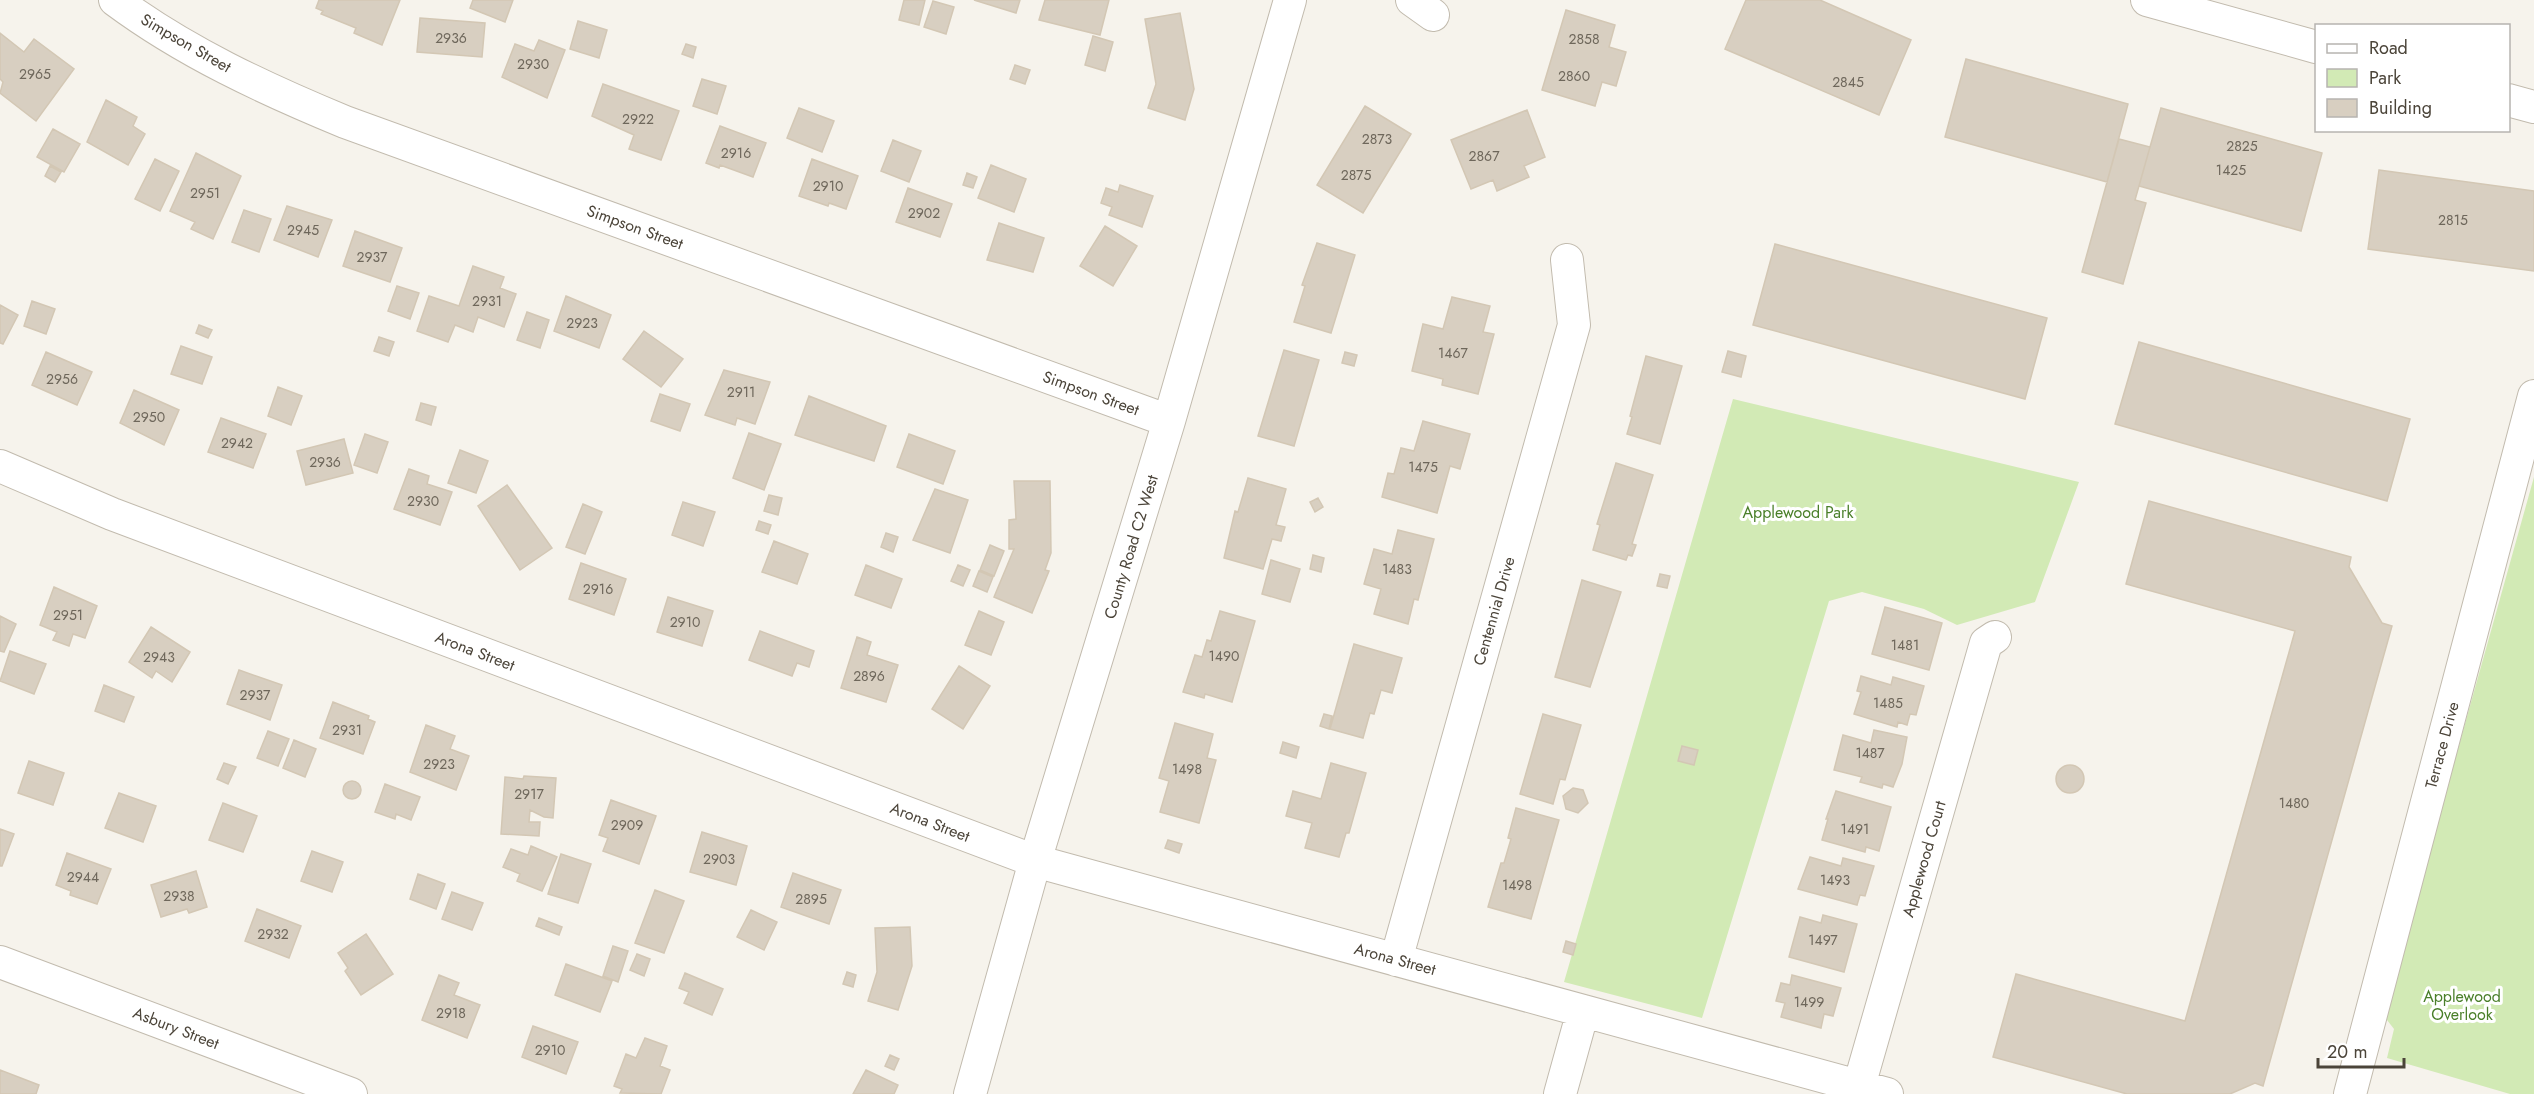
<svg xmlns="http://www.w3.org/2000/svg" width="2534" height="1094" font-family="Jost,sans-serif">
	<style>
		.green { fill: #d2eab5 }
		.building { fill: #d8cfc1; stroke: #d3c7b4; stroke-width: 1.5 }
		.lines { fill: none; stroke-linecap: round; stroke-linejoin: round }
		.minor-casing { stroke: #c2bbae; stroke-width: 34 }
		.minor { stroke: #fff; stroke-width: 32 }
		.labels { text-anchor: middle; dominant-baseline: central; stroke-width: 6; stroke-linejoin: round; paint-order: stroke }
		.number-label { font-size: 14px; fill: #6e675b }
		.street-label { font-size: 16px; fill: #4b4439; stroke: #fff }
		.park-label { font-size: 16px; fill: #4a7f2a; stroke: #fff }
	</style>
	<rect width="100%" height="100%" fill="#f6f3ec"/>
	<path class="green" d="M1733 399 2079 482 2035 602 1957 625 1924 609 1862 592 1829 601 1702 1018 1564 982Z
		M2534 477V1094H2510L2387 1058 2394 1029 2387 1020 2385 1010Z"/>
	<path class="building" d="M319 0H400L382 45 354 33 356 28 321 14 323 11 316 8Z
		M473 0H513L505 22 470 8Z
		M904 0H925L919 25 899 20Z
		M974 0H1020L1016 13Z
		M1045 0H1109L1100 35 1039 20Z
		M1746 0H1820L1911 40 1879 115 1725 49Z
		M933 1 954 7 946 34 924 27Z
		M1566 10 1615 25 1609 47 1626 52 1616 86 1602 82 1595 106 1542 90Z
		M1180 13 1194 89 1185 120 1148 108 1156 84 1145 19Z
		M420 18 485 23 482 57 417 52Z
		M578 21 607 30 599 58 570 49Z
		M0 33 24 52 34 39 74 69 36 121 0 93 3 82 0 79Z
		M1093 36 1113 42 1105 71 1085 65Z
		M539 40 565 50 547 98 502 77 515 44 534 51Z
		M686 44 696 47 693 58 682 54Z
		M1966 59 2128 104 2107 182 1945 137Z
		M1015 65 1030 70 1025 84 1010 79Z
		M702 79 726 86 717 114 693 106Z
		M603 84 679 111 661 160 629 149 634 135 592 116Z
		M106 100 137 117 133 126 145 134 128 165 87 142Z
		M1365 106 1411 134 1363 213 1317 185Z
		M799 108 834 121 822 152 787 138Z
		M2161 108 2322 153 2301 231 2139 186Z
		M1527 110 1545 157 1524 166 1529 177 1497 191 1493 180 1471 189 1451 140Z
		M720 126 766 143 753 177 720 165 719 168 706 163Z
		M53 129 80 144 64 172 37 157Z
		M2119 139 2150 147 2135 200 2146 203 2123 284 2082 272Z
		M893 140 921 151 909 182 881 171Z
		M196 153 241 176 213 239 191 229 195 222 170 211Z
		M155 159 179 171 160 211 135 199Z
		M812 159 858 176 846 209 829 203 828 206 799 196Z
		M991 165 1026 179 1014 212 978 198Z
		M50 166 61 172 55 182 45 176Z
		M2379 170 2534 191V271L2368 249Z
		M967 173 977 177 973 188 963 185Z
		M1120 185 1153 196 1142 227 1109 215 1112 207 1101 203 1106 188 1118 192Z
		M908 188 952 204 940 237 896 222Z
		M287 206 332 220 318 257 274 240Z
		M244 210 271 219 259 252 232 242Z
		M999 223 1044 238 1033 272 987 260Z
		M1105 226 1137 246 1113 286 1080 266Z
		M355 231 402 248 390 282 343 266Z
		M1317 243 1355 255 1331 333 1294 322 1305 286 1302 285Z
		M1775 244 2047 318 2025 399 1753 325Z
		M473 266 504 277 500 288 516 294 504 327 478 317 473 332 455 325 448 342 417 331 429 296 459 306Z
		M397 286 419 293 410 319 388 311Z
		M566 296 611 315 599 348 554 331Z
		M1452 297 1490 306 1483 332 1494 334 1478 394 1442 385 1443 379 1412 371 1423 324 1443 329Z
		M32 301 55 309 46 334 24 326Z
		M0 305 18 315 3 344 0 343Z
		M527 312 549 320 540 348 517 340Z
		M199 325 212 330 208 338 196 333Z
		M644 331 683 359 661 387 623 359Z
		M379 337 394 342 389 356 374 351Z
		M2139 342 2410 419 2387 501 2115 424Z
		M181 346 212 357 202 384 171 374Z
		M1284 350 1319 360 1294 446 1258 436Z
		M1728 351 1746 356 1741 377 1722 372Z
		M46 352 92 372 77 405 32 385Z
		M1345 352 1357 355 1354 366 1342 363Z
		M1646 356 1682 366 1660 444 1627 434 1632 417 1630 416Z
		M724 370 770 382 755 424 737 418 735 425 705 415Z
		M278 387 302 396 291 425 268 416Z
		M134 390 179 410 164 445 120 423Z
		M660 394 690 404 680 431 651 421Z
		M809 396 886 426 874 461 795 435Z
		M421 403 436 407 431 425 416 420Z
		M221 418 266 434 253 468 208 452Z
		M1423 421 1470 434 1460 469 1450 466 1437 513 1382 497 1388 473 1394 474 1401 448 1414 451Z
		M749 433 781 444 764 490 733 478Z
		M365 434 388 442 377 473 354 465Z
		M909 434 955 451 943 484 897 467Z
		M344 439 353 473 306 485 297 451Z
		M460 450 488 461 476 493 448 483Z
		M1616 463 1653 475 1632 544 1636 545 1632 556 1628 555 1626 560 1593 550 1600 525 1597 524Z
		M409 469 429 476 427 484 452 492 440 525 394 509Z
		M1248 478 1286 489 1276 525 1285 527 1281 541 1272 539 1263 569 1224 558 1235 511 1238 512Z
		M1014 481H1050L1051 553 1045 570 1049 571 1032 613 994 597 1014 549H1009V520L1016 519Z
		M507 485 552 548 520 570 478 506Z
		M935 489 968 500 950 553 913 540Z
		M769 495 782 498 778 515 764 511Z
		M1318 498 1323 507 1315 512 1310 502Z
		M2149 501 2351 557 2349 567 2382 623 2392 626 2263 1086 2255 1083 2230 1094H2127L1993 1057 2016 974 2185 1021 2295 631 2126 584Z
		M683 502 715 512 703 546 672 535Z
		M583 504 602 512 585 554 566 547Z
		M759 521 771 525 768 534 756 530Z
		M1398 530 1434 539 1418 600 1414 599 1408 624 1374 614 1381 589 1364 584 1374 549 1392 554Z
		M886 533 898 537 893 552 881 547Z
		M774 541 808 554 797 584 762 572Z
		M990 545 1004 551 994 576 980 570Z
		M1313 555 1324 558 1321 572 1310 569Z
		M1271 560 1300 569 1290 602 1262 594Z
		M581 563 626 579 614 615 569 599Z
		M866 565 902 579 891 608 855 595Z
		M958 565 970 570 963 586 951 581Z
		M979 571 993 577 987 592 973 586Z
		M1660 574 1670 576 1667 588 1657 586Z
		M1582 580 1621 592 1590 687 1555 677Z
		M54 587 97 606 85 638 73 634 69 646 53 640 57 632 40 625Z
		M668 597 713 611 702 646 657 632Z
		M1885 607 1942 623 1929 670 1872 654Z
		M979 611 1004 622 991 655 965 645Z
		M1220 611 1255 621 1232 702 1205 694 1204 698 1183 692 1195 655 1202 657 1207 640 1211 641Z
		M0 616 16 624 4 652 0 651Z
		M151 627 190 652 172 682 156 671 152 678 129 662Z
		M760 631 814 651 809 667 797 663 792 676 749 660Z
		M857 637 871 642 867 655 898 665 886 702 841 688Z
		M1354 644 1402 658 1392 693 1381 690 1374 714 1370 713 1363 738 1330 729Z
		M10 651 46 664 34 694 0 681Z
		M959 666 990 686 963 729 932 709Z
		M239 670 282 685 270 720 227 704Z
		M1861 676 1891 685 1893 677 1924 686 1916 715 1910 714 1907 725 1898 722 1897 727 1854 714 1861 692 1857 691Z
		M104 685 134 697 124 722 95 711Z
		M333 702 369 716 368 719 375 722 363 754 320 738Z
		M1324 714 1332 716 1329 729 1320 726Z
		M1543 714 1581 725 1565 780 1560 779 1553 804 1520 794Z
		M1175 723 1213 734 1207 758 1216 760 1199 823 1160 812 1169 781 1159 778Z
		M426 725 455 736 450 749 469 756 456 790 410 772Z
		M1874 730 1907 737 1902 764 1893 787 1883 784 1882 788 1860 782 1862 777 1834 770 1843 735 1871 743Z
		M268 731 289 739 278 766 257 758Z
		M294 740 316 749 305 777 283 768Z
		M1283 742 1299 747 1296 758 1280 753Z
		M1682 746 1698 750 1694 765 1678 761Z
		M29 761 64 773 53 805 18 793Z
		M224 763 236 767 228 784 217 779Z
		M1331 763 1366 773 1349 833H1346L1339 857 1305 848 1312 823 1286 816 1293 791 1321 799Z
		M2056 779a14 14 0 1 1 28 0a14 14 0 1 1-28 0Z
		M524 776 556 778 553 818 544 817 530 810 529 822H540L539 836 501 834 505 777 523 779Z
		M343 790a9 9 0 1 1 18 0a9 9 0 1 1-18 0Z
		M385 784 420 797 411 820 396 814 395 819 375 812Z
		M1573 788 1583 790 1588 803 1578 813 1566 809 1563 796Z
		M1836 791 1891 807 1879 851 1866 847 1865 852 1822 840 1828 819H1826Z
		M119 793 156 806 143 842 105 828Z
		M611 800 656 816 639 864 603 851 608 838 599 835Z
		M223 803 257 816 243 852 209 840Z
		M1516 808 1559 820 1531 919 1488 907 1501 863H1504L1511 839 1508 838Z
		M0 829 14 834 2 866H0Z
		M702 832 747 846 736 885 690 872Z
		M1168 840 1182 844 1179 853 1165 848Z
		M531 846 557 857 542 891 517 881 520 874 503 867 511 849 528 855Z
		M312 851 343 862 332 892 301 881Z
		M67 853 111 869 97 904 70 895 71 891 56 885Z
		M561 854 591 864 578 903 548 894Z
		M1810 857 1841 866 1843 858 1874 866 1865 896 1860 895 1857 905 1798 889Z
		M196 871 207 907 189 913 187 909 161 917 151 885Z
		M793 873 841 890 829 924 781 907Z
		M418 874 445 884 436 909 410 899Z
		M655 890 684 901 664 953 635 943Z
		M452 892 483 903 472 930 442 919Z
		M257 909 301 926 289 958 245 941Z
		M751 910 777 922 764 950 737 937Z
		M1823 915 1857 924 1844 972 1789 957 1800 917 1821 923Z
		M539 918 562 927 559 935 536 926Z
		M910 927 912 966 898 1010 868 1001 877 972 875 928Z
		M366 934 393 974 361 995 345 971 348 968 338 953Z
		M1566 941 1576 944 1573 955 1563 952Z
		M613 946 628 951 618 982 603 976Z
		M637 954 650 959 644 976 630 970Z
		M566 964 612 981 600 1012 555 995Z
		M847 972 856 975 853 987 843 984Z
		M685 973 723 989 712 1015 684 1003 689 992 679 988Z
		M439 975 459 983 454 995 480 1005 467 1038 422 1020Z
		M1792 975 1841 988 1833 1016 1824 1014 1821 1028 1781 1017 1785 1003 1776 1001 1781 983 1790 985Z
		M533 1026 578 1042 566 1074 522 1057Z
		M645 1038 667 1046 660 1066 670 1070 661 1094 620 1093 622 1089 614 1086 626 1054 636 1058Z
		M890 1055 899 1059 894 1070 885 1066Z
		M0 1070 39 1085 36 1094H0Z
		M866 1070 898 1085 894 1094H853Z"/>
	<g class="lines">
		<g class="minor-casing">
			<path id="minor" d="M115 0C185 52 265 89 345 122L1169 421
				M1412 0 1433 15
				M2147 0 2316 47
				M2508 100 2534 107
				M0 466 112 514 1035 861 1887 1094
				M1396 960 1574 325 1567 260
				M0 962 351 1094
				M1859 1086 1986 643 1995 637
				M970 1094 1035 861 1169 421 1290 0
				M1560 1094 1583 1011
				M2350 1094 2534 396"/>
		</g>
		<use href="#minor" class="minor"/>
	</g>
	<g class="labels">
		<g class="number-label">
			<text x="451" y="38">2936</text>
			<text x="1584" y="39">2858</text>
			<text x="533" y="64">2930</text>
			<text x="35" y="74">2965</text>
			<text x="1574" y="76">2860</text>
			<text x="1848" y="82">2845</text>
			<text x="638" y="119">2922</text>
			<text x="1377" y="139">2873</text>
			<text x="2242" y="146">2825</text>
			<text x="736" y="153">2916</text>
			<text x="1484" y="156">2867</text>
			<text x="2231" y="170">1425</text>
			<text x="1356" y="175">2875</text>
			<text x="828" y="186">2910</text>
			<text x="205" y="193">2951</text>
			<text x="924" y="213">2902</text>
			<text x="2453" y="220">2815</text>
			<text x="303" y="230">2945</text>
			<text x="372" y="257">2937</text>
			<text x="487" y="301">2931</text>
			<text x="582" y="323">2923</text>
			<text x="1453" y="353">1467</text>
			<text x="62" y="379">2956</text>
			<text x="741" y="392">2911</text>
			<text x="149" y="417">2950</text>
			<text x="237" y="443">2942</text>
			<text x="325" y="462">2936</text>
			<text x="1423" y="467">1475</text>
			<text x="423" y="501">2930</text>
			<text x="1397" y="569">1483</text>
			<text x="598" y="589">2916</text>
			<text x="68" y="615">2951</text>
			<text x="685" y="622">2910</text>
			<text x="1905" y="645">1481</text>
			<text x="1224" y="656">1490</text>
			<text x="159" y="657">2943</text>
			<text x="869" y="676">2896</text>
			<text x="255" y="695">2937</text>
			<text x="1888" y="703">1485</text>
			<text x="347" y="730">2931</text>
			<text x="1870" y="753">1487</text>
			<text x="439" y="764">2923</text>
			<text x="1187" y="769">1498</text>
			<text x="529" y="794">2917</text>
			<text x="2294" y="803">1480</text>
			<text x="627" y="825">2909</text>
			<text x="1855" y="829">1491</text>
			<text x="719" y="859">2903</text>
			<text x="83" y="877">2944</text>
			<text x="1835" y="880">1493</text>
			<text x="1517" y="885">1498</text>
			<text x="179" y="896">2938</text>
			<text x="811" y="899">2895</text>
			<text x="273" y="934">2932</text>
			<text x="1823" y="940">1497</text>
			<text x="1809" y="1002">1499</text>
			<text x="451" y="1013">2918</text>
			<text x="550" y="1050">2910</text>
		</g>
		<g class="street-label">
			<text transform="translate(186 43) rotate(30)">Simpson Street</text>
			<text transform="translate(635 227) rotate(20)">Simpson Street</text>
			<text transform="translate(1091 393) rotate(20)">Simpson Street</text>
			<text transform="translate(1131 547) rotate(-73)">County Road C2 West</text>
			<text transform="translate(1494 611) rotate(-74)">Centennial Drive</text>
			<text transform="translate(475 651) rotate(21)">Arona Street</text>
			<text transform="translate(2442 745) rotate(-75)">Terrace Drive</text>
			<text transform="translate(930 822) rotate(21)">Arona Street</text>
			<text transform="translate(1924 859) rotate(-74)">Applewood Court</text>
			<text transform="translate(1395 959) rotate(15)">Arona Street</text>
			<text transform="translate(176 1028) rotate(21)">Asbury Street</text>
		</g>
		<g class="park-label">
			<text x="1798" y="512">Applewood Park</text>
			<text x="2462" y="996">Applewood<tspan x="2462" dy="18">Overlook</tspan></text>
		</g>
	</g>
	<rect x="2315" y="24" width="195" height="108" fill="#ffffff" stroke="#b7b4b0" stroke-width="1.5"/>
	<rect x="2327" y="44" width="30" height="9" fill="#ffffff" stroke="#b7b4b0" stroke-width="1.5"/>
	<text x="2369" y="54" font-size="18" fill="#4b4439">Road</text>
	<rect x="2327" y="69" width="30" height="18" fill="#d2eab5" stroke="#b7b4b0" stroke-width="1.5"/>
	<text x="2369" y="84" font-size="18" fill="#4b4439">Park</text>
	<rect x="2327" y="99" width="30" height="18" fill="#d8cfc1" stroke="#b7b4b0" stroke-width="1.5"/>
	<text x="2369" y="114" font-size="18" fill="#4b4439">Building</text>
	<path d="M2318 1058v9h86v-9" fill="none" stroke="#4b4439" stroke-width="3"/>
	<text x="2327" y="1058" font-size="18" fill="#4b4439" stroke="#ffffff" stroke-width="4.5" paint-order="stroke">20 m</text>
</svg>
